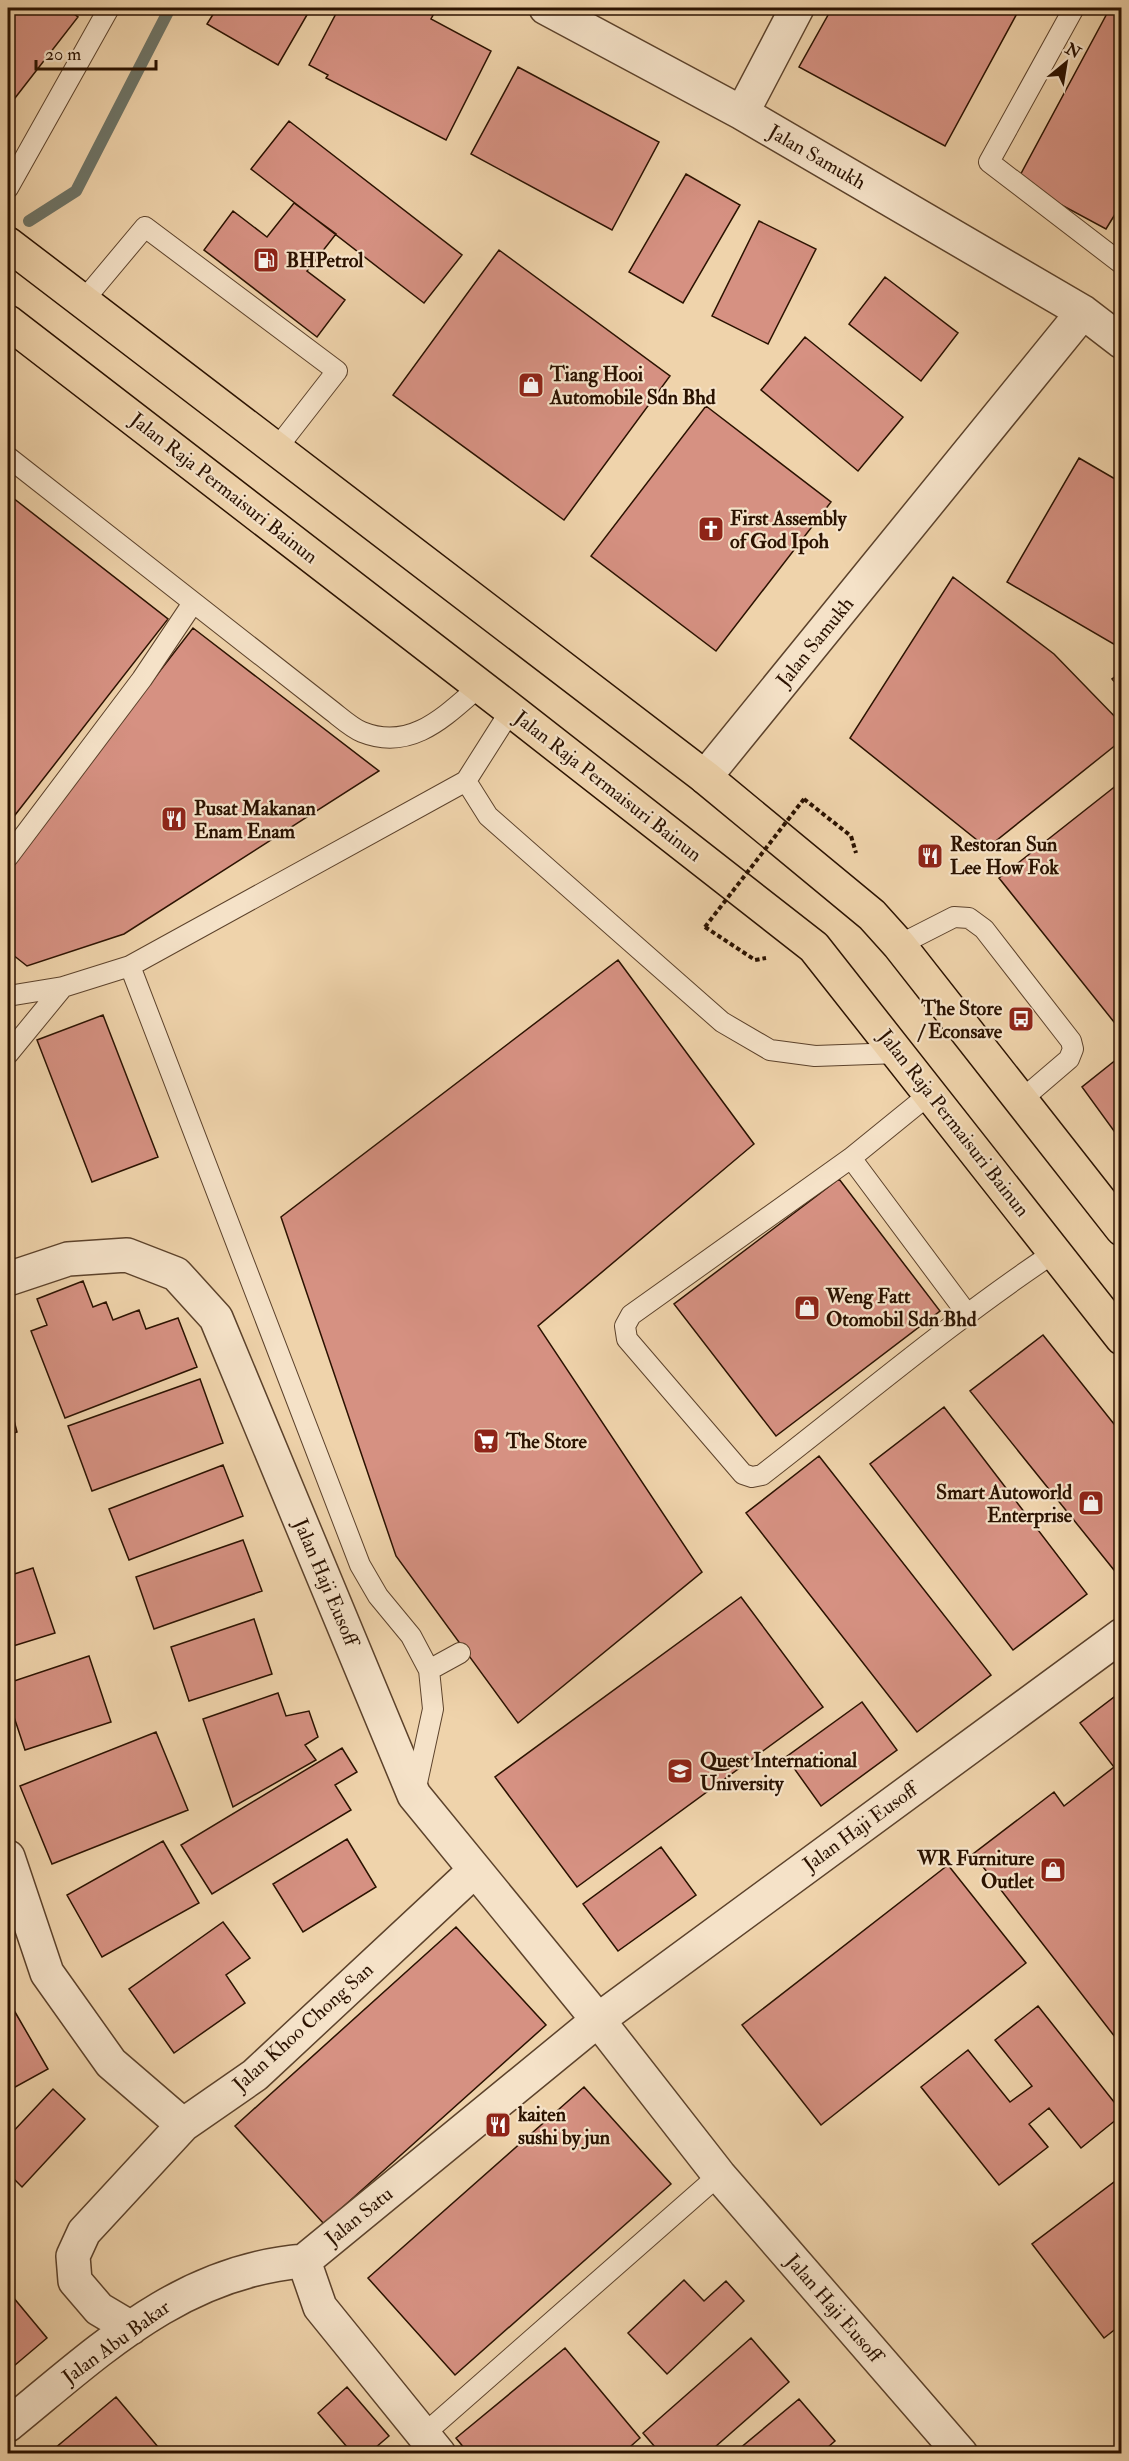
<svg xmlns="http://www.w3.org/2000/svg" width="1129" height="2461" font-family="'IM FELL Double Pica',serif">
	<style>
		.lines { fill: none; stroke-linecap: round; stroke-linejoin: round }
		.stream { stroke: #6e7568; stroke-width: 12 }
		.building { fill: #d69182; stroke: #2b1200; stroke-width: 1.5 }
		.lane-casing { stroke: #5c422b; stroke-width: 22 }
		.street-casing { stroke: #5c422b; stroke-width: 36 }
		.primary-casing { stroke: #2b1200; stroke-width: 36 }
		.path { stroke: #2b1200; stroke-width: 4; stroke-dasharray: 4.5 3; stroke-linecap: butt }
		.lane { stroke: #f5e2c8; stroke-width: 20 }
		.street { stroke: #f5e2c8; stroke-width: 33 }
		.primary { stroke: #efd3ab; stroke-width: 33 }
		.path-bridge { stroke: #2b1200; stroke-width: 4; stroke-dasharray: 4.5 3; stroke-linecap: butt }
		.labels { text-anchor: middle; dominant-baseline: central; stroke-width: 4.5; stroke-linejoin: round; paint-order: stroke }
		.street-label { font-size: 20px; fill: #2b1200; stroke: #f5e2c8 }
		.poi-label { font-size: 20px; font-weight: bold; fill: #2b1200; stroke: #f5e2c8; text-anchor: start }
	</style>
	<rect width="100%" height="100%" fill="#efd3ab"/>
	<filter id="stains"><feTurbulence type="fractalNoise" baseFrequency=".00333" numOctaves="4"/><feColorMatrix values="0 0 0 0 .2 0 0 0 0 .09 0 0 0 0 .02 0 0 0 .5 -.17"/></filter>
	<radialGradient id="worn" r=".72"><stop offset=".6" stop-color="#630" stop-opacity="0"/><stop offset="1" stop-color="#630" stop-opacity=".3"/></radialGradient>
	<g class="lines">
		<path class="stream" d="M29 221 76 191 170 8"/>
	</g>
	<path class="building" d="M8 8H66L78 17 8 107Z
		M217 8H311L278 65 207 24Z
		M339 8H437L431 19 491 51 446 140 326 78 328 75 309 65Z
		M832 8H1020L945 146 799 67Z
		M1110 8H1122V203L1106 229 1017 181Z
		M518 67 659 142 612 230 471 154Z
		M289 121 462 255 424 303 251 169Z
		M686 174 740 205 683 303 629 272Z
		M294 203 336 234 307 271 345 300 317 337 204 250 233 211 267 237Z
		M759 221 816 249 768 344 712 316Z
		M499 250 670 376 564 520 393 395Z
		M885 277 958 333 921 381 849 324Z
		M805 337 903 417 858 471 761 390Z
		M706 406 831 502 716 651 591 556Z
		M1079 458 1122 483V542L1119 546 1122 548V637L1117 646 1007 582Z
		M8 494 168 619 8 824Z
		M953 577 1054 654 1122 724V740L987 848 850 738Z
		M193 628 379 771 124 934 27 966 8 951V868Z
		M1122 672V691L1112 679Z
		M1122 781V1032L999 878Z
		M618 960 754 1144 538 1326 702 1572 518 1723 396 1556 281 1217Z
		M103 1015 158 1157 92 1182 37 1040Z
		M1122 1055V1142L1082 1087Z
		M839 1179 940 1311 776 1436 674 1304Z
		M83 1281 93 1307 106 1302 113 1320 139 1310 146 1329 178 1318 197 1367 65 1418 31 1331 47 1325 37 1299Z
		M1043 1335 1122 1434V1573L1118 1575 970 1391Z
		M200 1379 223 1443 92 1491 68 1426Z
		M8 1397 17 1432 8 1435Z
		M944 1407 1087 1594 1013 1650 870 1464Z
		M819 1456 991 1675 917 1732 746 1513Z
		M223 1465 243 1516 129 1560 109 1509Z
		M243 1540 262 1591 154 1629 136 1577Z
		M33 1568 55 1633 10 1647 8 1576Z
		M741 1597 823 1707 577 1887 495 1777Z
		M254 1619 272 1674 189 1701 171 1647Z
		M89 1656 111 1722 25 1750 8 1699V1683Z
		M1122 1691V2046L973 1854 1054 1792 1064 1806 1114 1767 1080 1723Z
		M278 1693 286 1716 309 1711 318 1737 305 1745 316 1760 233 1807 203 1719Z
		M862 1702 897 1750 821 1806 786 1757Z
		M156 1732 188 1810 52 1864 20 1786Z
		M342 1748 357 1772 335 1785 351 1810 212 1894 181 1845Z
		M347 1839 376 1887 303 1932 273 1884Z
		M163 1841 199 1903 102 1957 67 1895Z
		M661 1847 696 1895 618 1951 583 1904Z
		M948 1865 1026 1963 821 2125 742 2025Z
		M223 1922 250 1958 226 1975 245 2003 174 2053 129 1989Z
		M456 1927 546 2025 324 2224 235 2126Z
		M1038 2006 1122 2112V2115L1081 2148 1049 2108 1029 2124 1048 2147 999 2185 921 2087 968 2050 1010 2102 1032 2086 995 2040Z
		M15 2012 48 2069 8 2091V2016Z
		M584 2087 671 2184 455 2375 368 2278Z
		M53 2089 85 2119 22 2187 8 2173V2137Z
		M1122 2176V2324L1104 2338 1032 2244Z
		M684 2280 704 2301 726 2281 744 2301 667 2374 628 2333Z
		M8 2291 47 2338 8 2371Z
		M751 2338 789 2382 707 2454H661L643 2433Z
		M565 2348 640 2438 622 2454H469L456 2438Z
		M347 2387 389 2436 368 2454H353L318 2413Z
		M116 2397 164 2454H48Z
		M799 2399 835 2441 820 2454H733Z"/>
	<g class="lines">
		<g class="lane-casing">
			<path id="lane" d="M1074 8 989 162 1122 264
				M8 188 109 8
				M83 301 145 227 337 371 277 448
				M8 457 332 711C341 718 352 728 362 732 412 752 446 715 480 686
				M466 781 488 816 722 1022 770 1050 815 1056 899 1053
				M8 857 142 679 193 603
				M899 945 954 917 969 918 984 929 1071 1041 1073 1049 1069 1059 1020 1101
				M130 966 360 1565 378 1596 411 1636 429 1670 433 1709 415 1792
				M8 996 63 987 130 966 466 781 511 710
				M8 1054 63 987
				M851 1158 931 1093
				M968 1315 851 1158 631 1315 625 1326 627 1339 743 1474 752 1477 762 1475C859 1400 953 1320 1055 1252
				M429 1670 460 1653
				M423 2435 719 2175"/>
		</g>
		<g class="street-casing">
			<path id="street" d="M546 8 742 113 1083 312 1122 342
				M742 113 797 8
				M705 777 1083 312
				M8 1279 68 1259 127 1255 176 1274 216 1318 414 1795 598 2020 719 2175 961 2454
				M8 1857 47 1973 111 2063 183 2125 255 2075 474 1871
				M131 2328 99 2309 75 2281 73 2256 84 2232 183 2125
				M8 2425C99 2351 180 2271 304 2261
				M439 2454 320 2307 304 2261 598 2020 1122 1635"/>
		</g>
		<g class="primary-casing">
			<path id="primary" d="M8 244 705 777 872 915 899 945 1122 1229
				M8 322 511 710 814 947 1122 1338"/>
		</g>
		<path class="path" d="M804 799 851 836 856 853
			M705 927 755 960 766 958"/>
		<use href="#lane" class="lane"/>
		<use href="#street" class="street"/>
		<use href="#primary" class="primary"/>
		<path class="path-bridge" d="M705 927 804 799"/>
	</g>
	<defs>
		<g id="fuel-square" transform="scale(1.35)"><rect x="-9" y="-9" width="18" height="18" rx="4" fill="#8f2418" stroke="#f5e2c8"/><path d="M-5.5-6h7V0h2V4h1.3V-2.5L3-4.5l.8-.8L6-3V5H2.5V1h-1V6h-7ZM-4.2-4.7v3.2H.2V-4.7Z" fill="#fff"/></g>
		<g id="shop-square" transform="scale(1.35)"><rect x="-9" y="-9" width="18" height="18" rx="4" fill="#8f2418" stroke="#f5e2c8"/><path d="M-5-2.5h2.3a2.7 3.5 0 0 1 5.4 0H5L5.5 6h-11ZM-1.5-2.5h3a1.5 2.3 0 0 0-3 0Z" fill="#fff"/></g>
		<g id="church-square" transform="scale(1.35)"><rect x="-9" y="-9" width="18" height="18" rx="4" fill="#8f2418" stroke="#f5e2c8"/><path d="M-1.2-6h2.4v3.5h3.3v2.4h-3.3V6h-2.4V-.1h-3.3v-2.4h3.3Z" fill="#fff"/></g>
		<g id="restaurant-square" transform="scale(1.35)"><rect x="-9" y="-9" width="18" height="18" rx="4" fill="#8f2418" stroke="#f5e2c8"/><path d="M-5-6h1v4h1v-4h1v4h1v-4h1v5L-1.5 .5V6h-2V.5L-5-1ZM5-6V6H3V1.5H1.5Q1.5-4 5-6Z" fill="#fff"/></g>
		<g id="bus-square" transform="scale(1.35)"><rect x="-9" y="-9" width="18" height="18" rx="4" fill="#8f2418" stroke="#f5e2c8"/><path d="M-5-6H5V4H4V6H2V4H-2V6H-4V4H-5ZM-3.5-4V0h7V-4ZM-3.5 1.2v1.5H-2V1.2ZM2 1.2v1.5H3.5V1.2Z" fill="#fff"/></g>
		<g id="supermarket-square" transform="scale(1.35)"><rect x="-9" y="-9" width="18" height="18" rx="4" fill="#8f2418" stroke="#f5e2c8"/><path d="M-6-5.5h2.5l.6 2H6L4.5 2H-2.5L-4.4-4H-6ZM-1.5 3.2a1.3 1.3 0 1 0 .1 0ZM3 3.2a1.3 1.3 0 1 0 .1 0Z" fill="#fff"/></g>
		<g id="university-square" transform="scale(1.35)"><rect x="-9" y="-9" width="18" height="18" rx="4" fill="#8f2418" stroke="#f5e2c8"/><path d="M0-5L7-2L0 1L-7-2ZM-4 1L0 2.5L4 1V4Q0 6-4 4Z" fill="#fff"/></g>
	</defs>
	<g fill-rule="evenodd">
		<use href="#fuel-square" x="266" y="260"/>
		<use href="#shop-square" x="531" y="385"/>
		<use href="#church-square" x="711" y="529"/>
		<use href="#restaurant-square" x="174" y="819"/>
		<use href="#restaurant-square" x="930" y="856"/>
		<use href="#bus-square" x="1021" y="1019"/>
		<use href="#shop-square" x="807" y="1308"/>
		<use href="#supermarket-square" x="486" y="1441"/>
		<use href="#shop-square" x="1091" y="1503"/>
		<use href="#university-square" x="680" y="1771"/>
		<use href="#shop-square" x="1053" y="1870"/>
		<use href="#restaurant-square" x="498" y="2125"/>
	</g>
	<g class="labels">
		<g class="street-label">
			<text transform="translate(817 157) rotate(30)">Jalan Samukh</text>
			<text transform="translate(224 488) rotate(38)">Jalan Raja Permaisuri Bainun</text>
			<text transform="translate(815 642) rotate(-51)">Jalan Samukh</text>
			<text transform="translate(608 786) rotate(38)">Jalan Raja Permaisuri Bainun</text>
			<text transform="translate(954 1123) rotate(52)">Jalan Raja Permaisuri Bainun</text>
			<text transform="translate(326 1582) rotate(67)">Jalan Haji Eusoff</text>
			<text transform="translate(860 1827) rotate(-36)">Jalan Haji Eusoff</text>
			<text transform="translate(303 2027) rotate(-42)">Jalan Khoo Chong San</text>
			<text transform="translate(359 2216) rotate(-39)">Jalan Satu</text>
			<text transform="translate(834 2308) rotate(49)">Jalan Haji Eusoff</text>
			<text transform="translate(116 2342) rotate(-36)">Jalan Abu Bakar</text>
		</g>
		<g class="poi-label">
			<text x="286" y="260">BHPetrol</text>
			<text x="550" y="374">Tiang Hooi<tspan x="550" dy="23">Automobile Sdn Bhd</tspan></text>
			<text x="730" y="518">First Assembly<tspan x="730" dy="23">of God Ipoh</tspan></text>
			<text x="194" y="808">Pusat Makanan<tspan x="194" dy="23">Enam Enam</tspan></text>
			<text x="950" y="844">Restoran Sun<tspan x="950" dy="23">Lee How Fok</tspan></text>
			<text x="1002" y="1008" text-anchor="end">The Store<tspan x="1002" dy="23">/ Econsave</tspan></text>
			<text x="826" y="1296">Weng Fatt<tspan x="826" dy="23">Otomobil Sdn Bhd</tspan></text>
			<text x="506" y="1441">The Store</text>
			<text x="1072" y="1492" text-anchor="end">Smart Autoworld<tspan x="1072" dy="23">Enterprise</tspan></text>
			<text x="700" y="1760">Quest International<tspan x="700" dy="23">University</tspan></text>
			<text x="1034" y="1858" text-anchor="end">WR Furniture<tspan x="1034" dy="23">Outlet</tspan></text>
			<text x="518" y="2114">kaiten<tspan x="518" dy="23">sushi by jun</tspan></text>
		</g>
	</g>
	<rect width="1129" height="2461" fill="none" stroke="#efd3ab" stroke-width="30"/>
	<rect x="9" y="9" width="1111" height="2443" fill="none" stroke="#2b1200" stroke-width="3"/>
	<rect x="15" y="15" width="1099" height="2431" fill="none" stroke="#2b1200" stroke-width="1.5"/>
	<g transform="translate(1066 63) rotate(30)" stroke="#f5e2c8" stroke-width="4.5" paint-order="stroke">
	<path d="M0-4.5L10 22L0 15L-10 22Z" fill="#2b1200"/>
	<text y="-9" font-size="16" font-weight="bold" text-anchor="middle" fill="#2b1200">N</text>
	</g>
	<path d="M36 60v9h120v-9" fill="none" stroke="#2b1200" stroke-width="3"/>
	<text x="45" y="60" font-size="18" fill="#2b1200" stroke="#f5e2c8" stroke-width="4.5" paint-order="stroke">20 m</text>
	<rect width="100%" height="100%" filter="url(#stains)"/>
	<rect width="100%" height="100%" fill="url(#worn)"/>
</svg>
